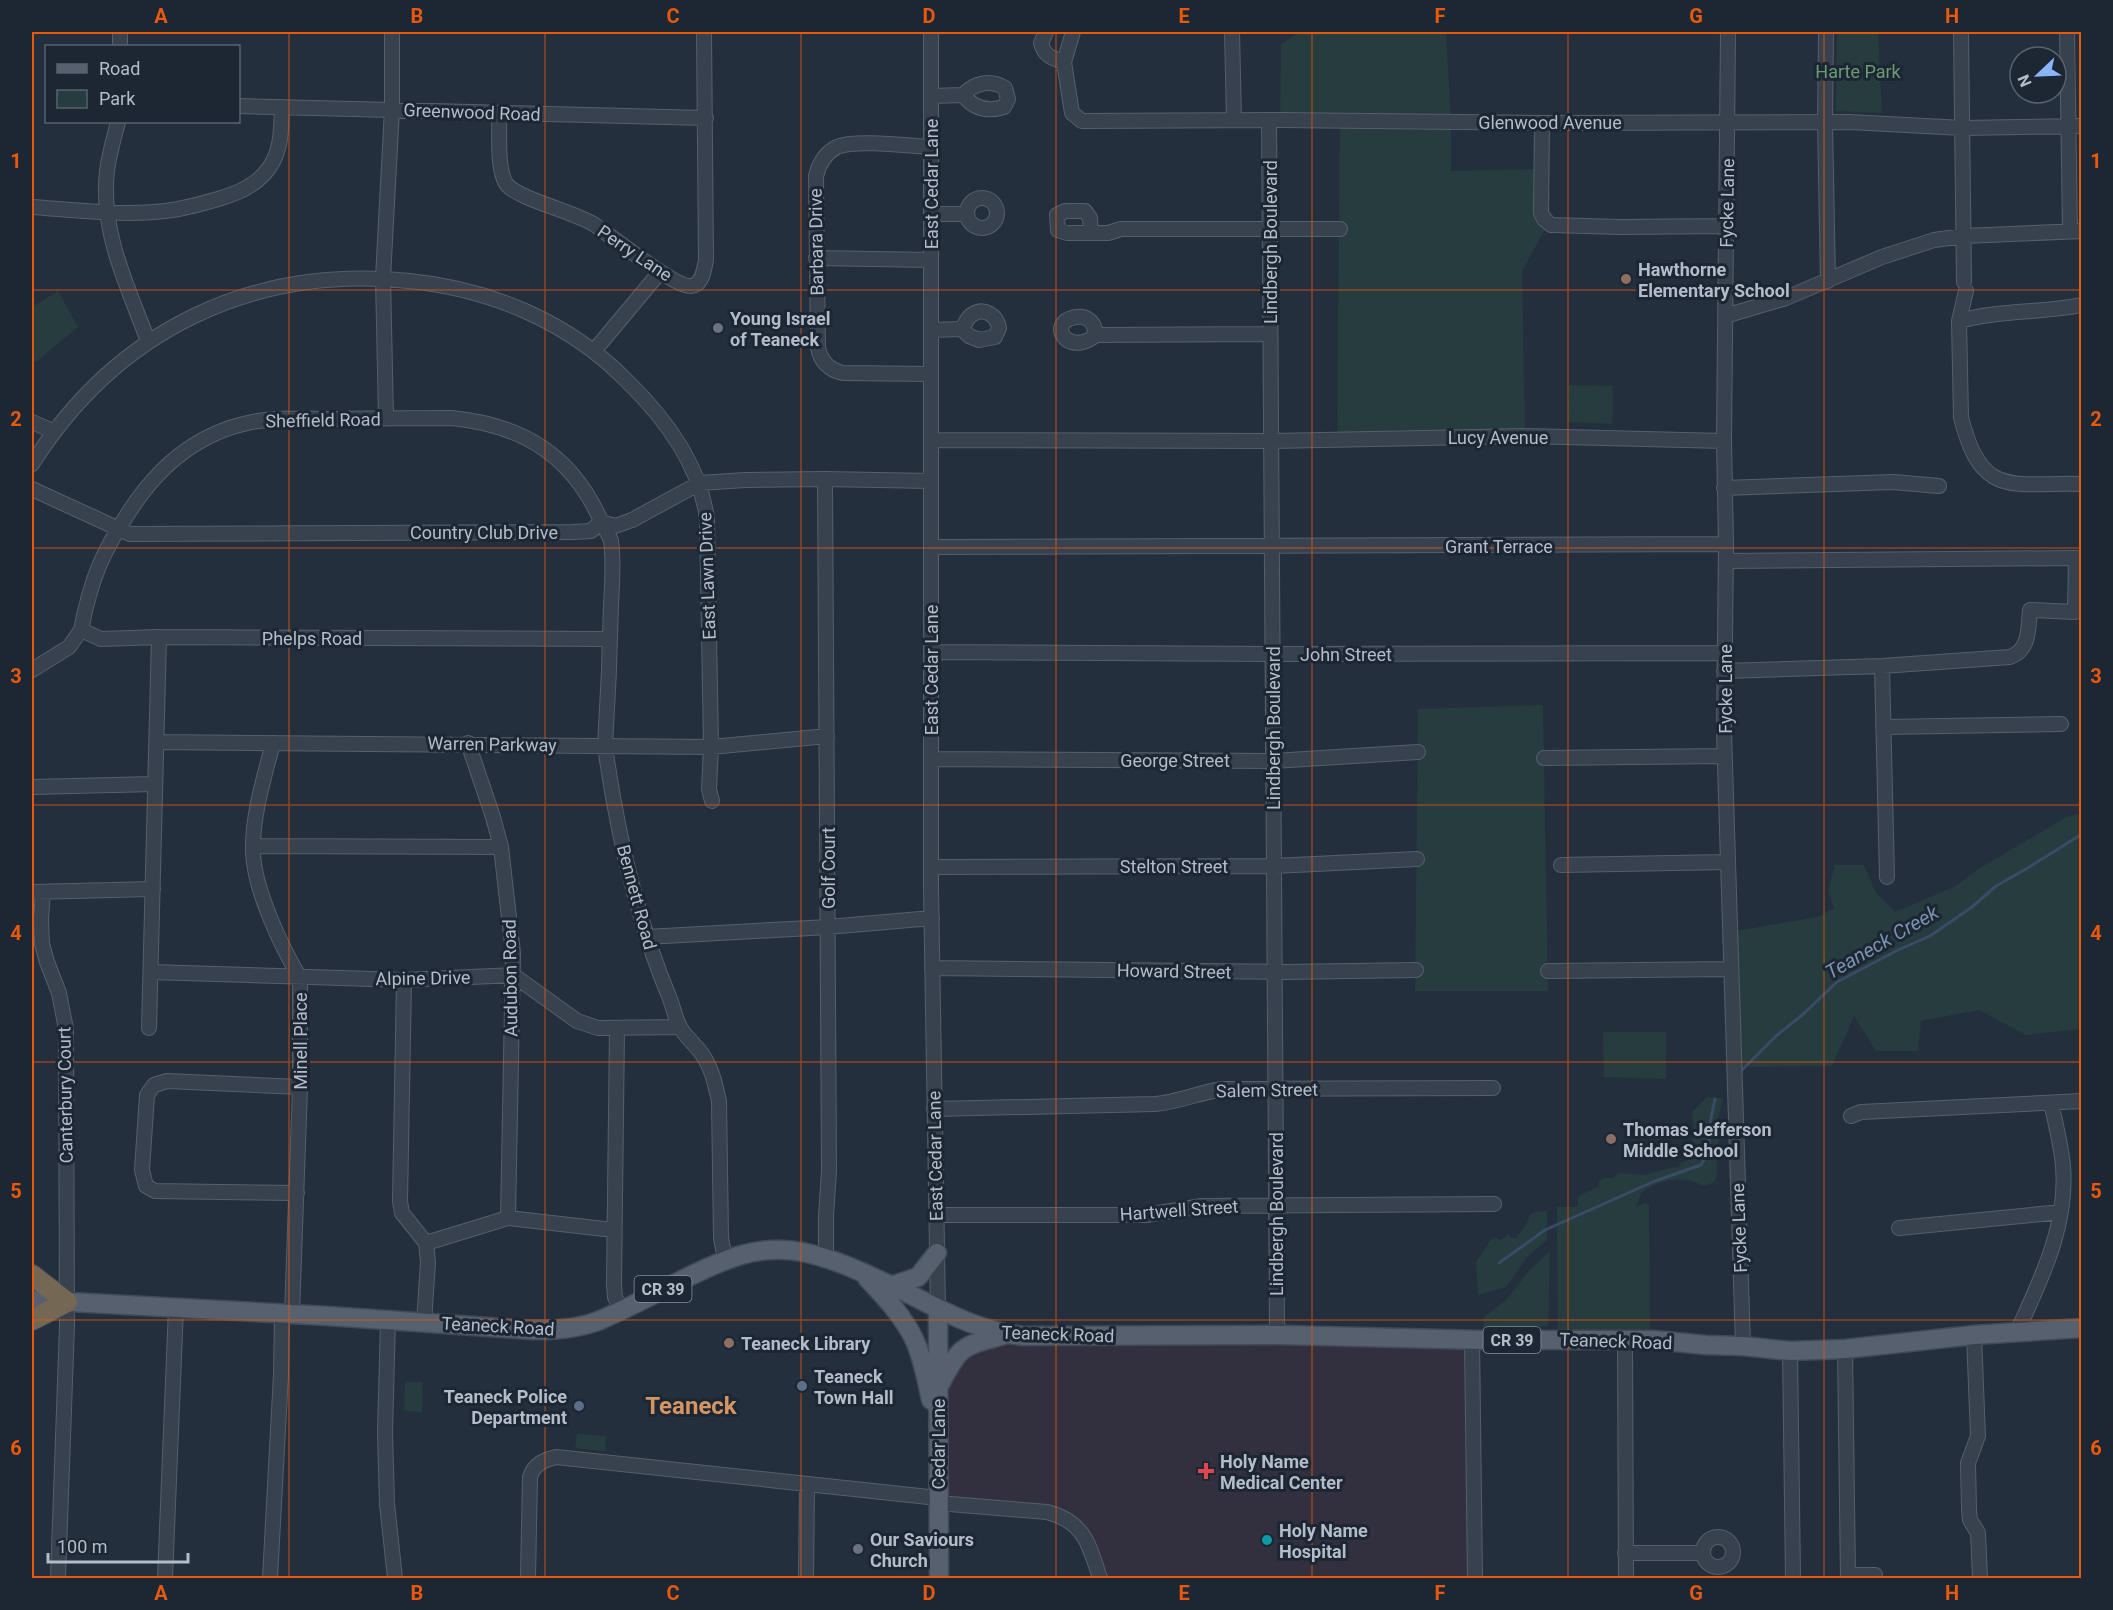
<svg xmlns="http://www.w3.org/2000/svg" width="2113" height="1610" font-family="Roboto,sans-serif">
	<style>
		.medical { fill: #32303f }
		.green { fill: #263c3f }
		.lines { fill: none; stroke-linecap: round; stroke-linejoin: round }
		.stream { stroke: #394c67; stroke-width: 3 }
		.minor-casing { stroke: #565f6c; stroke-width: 16 }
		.major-casing { stroke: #414a57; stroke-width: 21 }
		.highway-casing { stroke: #434c59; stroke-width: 22 }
		.minor { stroke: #38414e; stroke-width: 14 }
		.major { stroke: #56606e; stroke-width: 18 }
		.highway { stroke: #746855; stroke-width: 20 }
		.grid { fill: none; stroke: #e8590c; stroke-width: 1.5; stroke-opacity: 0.55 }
		.education-dot { fill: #8d6e63; stroke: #1d2633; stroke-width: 2 }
		.worship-dot { fill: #6b7280; stroke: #1d2633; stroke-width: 2 }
		.service-dot { fill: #5c6f8a; stroke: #1d2633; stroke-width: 2 }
		.health-dot { fill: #e0444e; stroke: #1d2633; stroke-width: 2 }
		.culture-dot { fill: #0f9aa8; stroke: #1d2633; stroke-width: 2 }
		.labels { text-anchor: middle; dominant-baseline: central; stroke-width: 6; stroke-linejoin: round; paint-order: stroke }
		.shield { fill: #1d2633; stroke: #878f9c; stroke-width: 1.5 }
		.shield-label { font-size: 16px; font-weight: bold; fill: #b4bcc9 }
		.park-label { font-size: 18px; fill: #6b9a76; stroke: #1d2633 }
		.street-label { font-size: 18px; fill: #b4bcc9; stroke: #1d2633 }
		.poi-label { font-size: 18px; font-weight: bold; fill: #b4bcc9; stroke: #1d2633; text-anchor: start }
		.water-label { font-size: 20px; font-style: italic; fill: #7c92b1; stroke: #1d2633 }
		.district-label { font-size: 24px; font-weight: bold; fill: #d59563; stroke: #1d2633 }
		.neatline { fill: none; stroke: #e8590c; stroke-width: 2 }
		.grid-label { font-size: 20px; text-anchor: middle; font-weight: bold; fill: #e8590c }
	</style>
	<rect width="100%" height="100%" fill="#242f3e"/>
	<path class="medical" d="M1008 1334 1472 1340 1475 1578H1100L1069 1520 938 1503V1388L952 1360Z"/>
	<path class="green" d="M1300 32H1446L1451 121V171L1539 169 1547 204 1553 215 1522 271 1525 436 1337 439 1340 120H1280L1281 44Z
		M1837 32H1878L1882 113 1836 111Z
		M58 291 78 327 37 361 32 362V307Z
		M1569 385 1613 386 1612 424 1568 422Z
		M1543 705 1548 991H1415L1418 709Z
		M2081 813V1029L2026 1035 1979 1010 1921 1021 1918 1051H1876L1854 1016 1832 1066 1733 1067 1730 932 1818 917 1834 908 1828 891 1835 865H1864L1876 893 1895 912 1956 886 1978 869 2067 817Z
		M1603 1032H1666V1079L1604 1077Z
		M1707 1097 1719 1098 1723 1100 1718 1118 1720 1135 1716 1152 1717 1171 1716 1179 1712 1183 1703 1186C1683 1174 1659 1180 1641 1193L1636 1207 1645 1203 1649 1205 1650 1332 1558 1331 1557 1207H1576L1578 1205 1577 1198 1579 1196 1599 1186V1181L1603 1178H1612L1619 1173 1645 1175 1669 1168 1677 1167 1681 1163 1688 1160 1694 1132 1692 1112Z
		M1547 1211V1240L1527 1257 1506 1287 1478 1295 1476 1262C1481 1256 1489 1241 1493 1237L1501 1240 1508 1235 1511 1238H1516L1527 1223 1531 1214 1535 1212Z
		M1550 1251 1548 1326 1483 1327 1484 1317 1507 1299 1529 1271Z
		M405 1382H423L422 1412 404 1411Z
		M577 1434 606 1436 605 1451 575 1448Z"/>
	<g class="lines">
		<path class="stream" d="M1740 1072 1776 1036 1802 1015 1837 982 1898 950 1930 936 1972 907 1996 886 2026 869 2082 834
			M1499 1263 1545 1230 1655 1181 1701 1165 1709 1151V1128L1715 1099"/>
		<g class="minor-casing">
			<path id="minor" d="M120 32V46
				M931 32V889L938 1309
				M1046 32 1041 43C1044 56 1053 59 1064 62
				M1073 32 1064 62 1072 113 1082 121 1280 120 1542 123 1849 122 1963 128 2082 126
				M1232 32 1234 120
				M1728 32 1724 441 1726 544 1724 732 1743 1346
				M1826 32 1825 122 1828 281
				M1961 32 1964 282
				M2067 32 2070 231
				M931 96 963 95C974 83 990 79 1005 88L1008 99 1004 107C988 112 974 109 963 95
				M238 106 706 118
				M499 113C500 131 496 170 507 185 521 200 573 211 595 225 611 236 676 288 691 286 703 285 704 269 706 260L704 32
				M1269 120 1277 1324 1281 1335
				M118 122C114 138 109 155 107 171 100 232 128 287 148 341
				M1542 123 1541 213 1544 219 1551 225 1620 227 1726 226
				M931 147C910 146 855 139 837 147 825 153 819 164 816 176L818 348C821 362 829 370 843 373L931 374
				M967 213a15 15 0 1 1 30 0a15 15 0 1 1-30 0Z
				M32 207C75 210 121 216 165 211 183 209 201 204 218 199 238 193 256 186 269 168 282 150 281 128 282 107
				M931 214H967
				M1091 233 1090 218 1085 211H1065L1057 215 1058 230 1067 233H1108L1121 229H1340
				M816 258 931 260
				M2082 305C2041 313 1999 310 1959 321L1961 417C1981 500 2013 482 2082 484
				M1725 316 1786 298 1882 257 1934 240 1964 236 2082 231
				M1959 321 1966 291
				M931 330 962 329 969 336 979 340 995 337 999 328C997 316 985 307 973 314 967 317 965 324 962 329
				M1095 335C1097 304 1047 318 1065 338 1073 346 1088 343 1095 335L1270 334
				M594 351 660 272
				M386 418 383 278 392 109V32
				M32 422 53 431
				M931 440 1271 441 1525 436 1724 441
				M32 464C117 330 252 265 409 281 491 289 569 322 627 381 666 419 700 465 707 519L711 747 709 789 712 801
				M825 479 829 1171 826 1216V1258
				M1724 488 1893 482 1939 486
				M32 489 130 534 573 532 591 531 601 522 615 526 632 520 700 483 745 480 825 479 931 481
				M931 547 1726 544
				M81 630C91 578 103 550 133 506 162 463 201 432 252 422 279 417 307 419 334 419 373 418 412 418 452 418 522 425 572 455 601 521 604 528 609 534 611 541 614 562 612 584 611 605 610 652 608 699 605 746 617 833 636 918 670 999 673 1007 675 1017 679 1025 684 1036 695 1044 702 1054 712 1068 715 1084 719 1101L721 1238 725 1259
				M931 652 1272 654 1724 653
				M1882 666 1887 877
				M32 670 69 647 81 630 101 639 159 637 610 639
				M1724 671 1882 666 2010 657C2030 650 2028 629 2030 610L2075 612 2076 558 1726 561
				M1883 727 2061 724
				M157 742 711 747 827 736
				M273 743C264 778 252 816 253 852 254 889 281 946 300 978V1087L292 1314
				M468 743 493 817 501 847 513 953 508 1218
				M1544 758 1725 756
				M931 759 1273 761 1418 752
				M32 787 155 784
				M253 846 501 847
				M1561 865 1728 862
				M931 867 1274 866 1417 859
				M32 892 153 889
				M43 892 41 919 42 944 47 962 59 993 66 1029 67 1325 58 1578
				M646 937 828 927 932 918
				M932 968 1285 972 1416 970
				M1548 971 1730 969
				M151 972 404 980 513 975 577 1021 598 1028 680 1027
				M404 980 400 1201 402 1213 426 1243
				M149 1028 159 637
				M617 1028 614 1284 615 1297 621 1310
				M934 1109 1155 1104C1179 1102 1200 1092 1223 1089L1493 1088
				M1851 1116 1861 1112 2082 1101
				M297 1193 155 1191 146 1186 142 1170 147 1095 154 1085 167 1081 300 1087
				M936 1215H1146L1202 1206 1494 1204
				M1899 1228 2061 1212
				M426 1243 508 1218 613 1230
				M388 1321 385 1432 387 1504 395 1578
				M424 1323 428 1262 426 1243
				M2017 1332C2041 1279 2068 1226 2063 1166 2061 1145 2056 1124 2051 1103
				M1974 1335 1978 1436 1968 1463 1969 1510 1970 1520 1978 1533 1980 1578
				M1472 1340 1475 1578
				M1625 1340 1626 1578
				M1845 1349 1848 1578
				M1790 1351 1793 1578
				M938 1503 1047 1512C1085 1522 1089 1545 1100 1578
				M1703 1552a15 15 0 1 1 30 0a15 15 0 1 1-30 0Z
				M1625 1553H1703
				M1848 1575H1875
				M165 1578 176 1308
				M270 1578 281 1374 282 1314
				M528 1578 530 1477C534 1464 544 1460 556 1457L938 1498
				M806 1578 807 1484"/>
		</g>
		<g class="major-casing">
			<path id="major" d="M867 1278C885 1297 904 1317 915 1341 923 1360 927 1380 931 1400
				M891 1286 918 1277 937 1253
				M32 1300 328 1316 532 1330C555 1330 576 1329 598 1321 626 1309 653 1295 680 1281 720 1261 757 1243 802 1252 838 1259 872 1277 905 1292 944 1311 979 1332 1024 1336L1281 1335 1482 1340H1654L1706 1345 1743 1346 1790 1351 1845 1349 1974 1335 2082 1328
				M938 1309 939 1578
				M940 1384C961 1344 962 1347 1004 1335"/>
		</g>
		<g class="highway-casing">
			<path id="highway" d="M32 1275 67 1302 32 1320"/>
		</g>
		<use href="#minor" class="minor"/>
		<use href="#major" class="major"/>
		<use href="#highway" class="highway"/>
	</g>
	<path class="grid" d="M289 32V1578M545 32V1578M801 32V1578M1056 32V1578M1312 32V1578M1568 32V1578M1824 32V1578M32 290H2082M32 548H2082M32 805H2082M32 1062H2082M32 1320H2082"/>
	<g class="education-dot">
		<circle cx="1626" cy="279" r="6"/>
		<circle cx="1611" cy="1139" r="6"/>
		<circle cx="729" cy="1343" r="6"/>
	</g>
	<g class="worship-dot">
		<circle cx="718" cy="328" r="6"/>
		<circle cx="858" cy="1549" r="6"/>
	</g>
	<g class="service-dot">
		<circle cx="802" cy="1386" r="6"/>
		<circle cx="579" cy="1406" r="6"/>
	</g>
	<path class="health-dot" d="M1203 1462h6v6h6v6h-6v6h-6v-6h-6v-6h6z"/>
	<circle class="culture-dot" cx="1267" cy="1540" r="6"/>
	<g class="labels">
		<g class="shield">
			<rect x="634.5" y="1276" width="57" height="26" rx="4.5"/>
			<rect x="1483.5" y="1327" width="57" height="26" rx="4.5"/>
		</g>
		<g class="shield-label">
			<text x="663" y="1289">CR 39</text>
			<text x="1512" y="1340">CR 39</text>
		</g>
		<g class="park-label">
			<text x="1858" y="71">Harte Park</text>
		</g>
		<g class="street-label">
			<text transform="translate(472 112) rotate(2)">Greenwood Road</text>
			<text x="1550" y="122">Glenwood Avenue</text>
			<text transform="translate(931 184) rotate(-90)">East Cedar Lane</text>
			<text transform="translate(1727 203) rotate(-89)">Fycke Lane</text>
			<text transform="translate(816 242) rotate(-91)">Barbara Drive</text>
			<text transform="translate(1270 242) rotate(-90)">Lindbergh Boulevard</text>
			<text transform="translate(635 253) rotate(34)">Perry Lane</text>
			<text transform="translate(323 420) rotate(-1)">Sheffield Road</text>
			<text x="1498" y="437">Lucy Avenue</text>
			<text x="484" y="532">Country Club Drive</text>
			<text x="1499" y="546">Grant Terrace</text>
			<text transform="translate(707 576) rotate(-92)">East Lawn Drive</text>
			<text x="312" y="638">Phelps Road</text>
			<text x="1346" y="654">John Street</text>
			<text transform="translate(931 670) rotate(-90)">East Cedar Lane</text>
			<text transform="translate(1725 689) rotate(-90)">Fycke Lane</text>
			<text transform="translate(1273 728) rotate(-90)">Lindbergh Boulevard</text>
			<text transform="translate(492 744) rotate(1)">Warren Parkway</text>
			<text x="1175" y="760">George Street</text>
			<text x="1174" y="866">Stelton Street</text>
			<text transform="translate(828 868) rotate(-90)">Golf Court</text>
			<text transform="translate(637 897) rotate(75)">Bennett Road</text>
			<text transform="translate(1174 971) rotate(1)">Howard Street</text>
			<text transform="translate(423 978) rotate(-1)">Alpine Drive</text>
			<text transform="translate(510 978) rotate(-91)">Audubon Road</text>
			<text transform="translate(300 1041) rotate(-90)">Minell Place</text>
			<text transform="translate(1267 1090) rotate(-1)">Salem Street</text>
			<text transform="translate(65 1095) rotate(-91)">Canterbury Court</text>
			<text transform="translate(935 1156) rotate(-91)">East Cedar Lane</text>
			<text transform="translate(1179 1210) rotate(-4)">Hartwell Street</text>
			<text transform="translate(1276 1214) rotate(-90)">Lindbergh Boulevard</text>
			<text transform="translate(1739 1228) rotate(-92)">Fycke Lane</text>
			<text transform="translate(498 1326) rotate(3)">Teaneck Road</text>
			<text transform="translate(1058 1334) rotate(2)">Teaneck Road</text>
			<text transform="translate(1616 1341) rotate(2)">Teaneck Road</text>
			<text transform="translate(938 1444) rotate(-90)">Cedar Lane</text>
		</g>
		<g class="poi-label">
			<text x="1638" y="269">Hawthorne<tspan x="1638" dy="21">Elementary School</tspan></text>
			<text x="730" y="318">Young Israel<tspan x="730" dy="21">of Teaneck</tspan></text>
			<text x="1623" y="1129">Thomas Jefferson<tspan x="1623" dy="21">Middle School</tspan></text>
			<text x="741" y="1343">Teaneck Library</text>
			<text x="814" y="1376">Teaneck<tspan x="814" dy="21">Town Hall</tspan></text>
			<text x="567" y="1396" text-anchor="end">Teaneck Police<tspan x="567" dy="21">Department</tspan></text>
			<text x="1220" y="1461">Holy Name<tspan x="1220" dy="21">Medical Center</tspan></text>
			<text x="1279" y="1530">Holy Name<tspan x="1279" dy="21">Hospital</tspan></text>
			<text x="870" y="1539">Our Saviours<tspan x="870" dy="21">Church</tspan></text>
		</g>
		<g class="water-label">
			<text transform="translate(1882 942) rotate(-30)">Teaneck Creek</text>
		</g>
		<g class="district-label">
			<text x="691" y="1406">Teaneck</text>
		</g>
	</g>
	<rect width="2113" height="1610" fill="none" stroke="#1d2633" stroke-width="66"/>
	<rect x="45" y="45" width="195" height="78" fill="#1d2633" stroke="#59626f" stroke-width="1.5"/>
	<rect x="57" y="64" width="30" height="9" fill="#56606e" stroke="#59626f" stroke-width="1.5"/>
	<text x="99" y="75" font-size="18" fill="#b4bcc9">Road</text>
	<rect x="57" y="90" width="30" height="18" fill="#263c3f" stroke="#59626f" stroke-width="1.5"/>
	<text x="99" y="105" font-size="18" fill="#b4bcc9">Park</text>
	<g transform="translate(2038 75) rotate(247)"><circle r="28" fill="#1d2633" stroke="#59626f" stroke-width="1.5"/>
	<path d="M0-4.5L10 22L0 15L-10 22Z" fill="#8ab4f8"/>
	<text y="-9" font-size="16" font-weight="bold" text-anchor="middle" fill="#b4bcc9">N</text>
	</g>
	<path d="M48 1553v9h140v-9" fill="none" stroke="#b4bcc9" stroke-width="3"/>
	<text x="57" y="1553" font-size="18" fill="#b4bcc9" stroke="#1d2633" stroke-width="4.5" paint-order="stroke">100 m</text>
	<rect x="33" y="33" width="2047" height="1544" class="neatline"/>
	<g class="grid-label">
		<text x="161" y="23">A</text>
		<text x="417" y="23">B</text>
		<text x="673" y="23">C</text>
		<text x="929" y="23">D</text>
		<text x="1184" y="23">E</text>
		<text x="1440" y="23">F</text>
		<text x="1696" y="23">G</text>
		<text x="1952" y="23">H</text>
		<text x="16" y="168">1</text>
		<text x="2096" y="168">1</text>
		<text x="16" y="426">2</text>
		<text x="2096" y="426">2</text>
		<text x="16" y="683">3</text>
		<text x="2096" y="683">3</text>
		<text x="16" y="940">4</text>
		<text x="2096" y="940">4</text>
		<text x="16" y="1198">5</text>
		<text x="2096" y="1198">5</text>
		<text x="16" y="1455">6</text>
		<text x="2096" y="1455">6</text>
		<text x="161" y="1600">A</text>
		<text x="417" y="1600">B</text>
		<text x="673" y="1600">C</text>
		<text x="929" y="1600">D</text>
		<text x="1184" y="1600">E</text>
		<text x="1440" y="1600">F</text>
		<text x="1696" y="1600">G</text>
		<text x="1952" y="1600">H</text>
	</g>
</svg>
